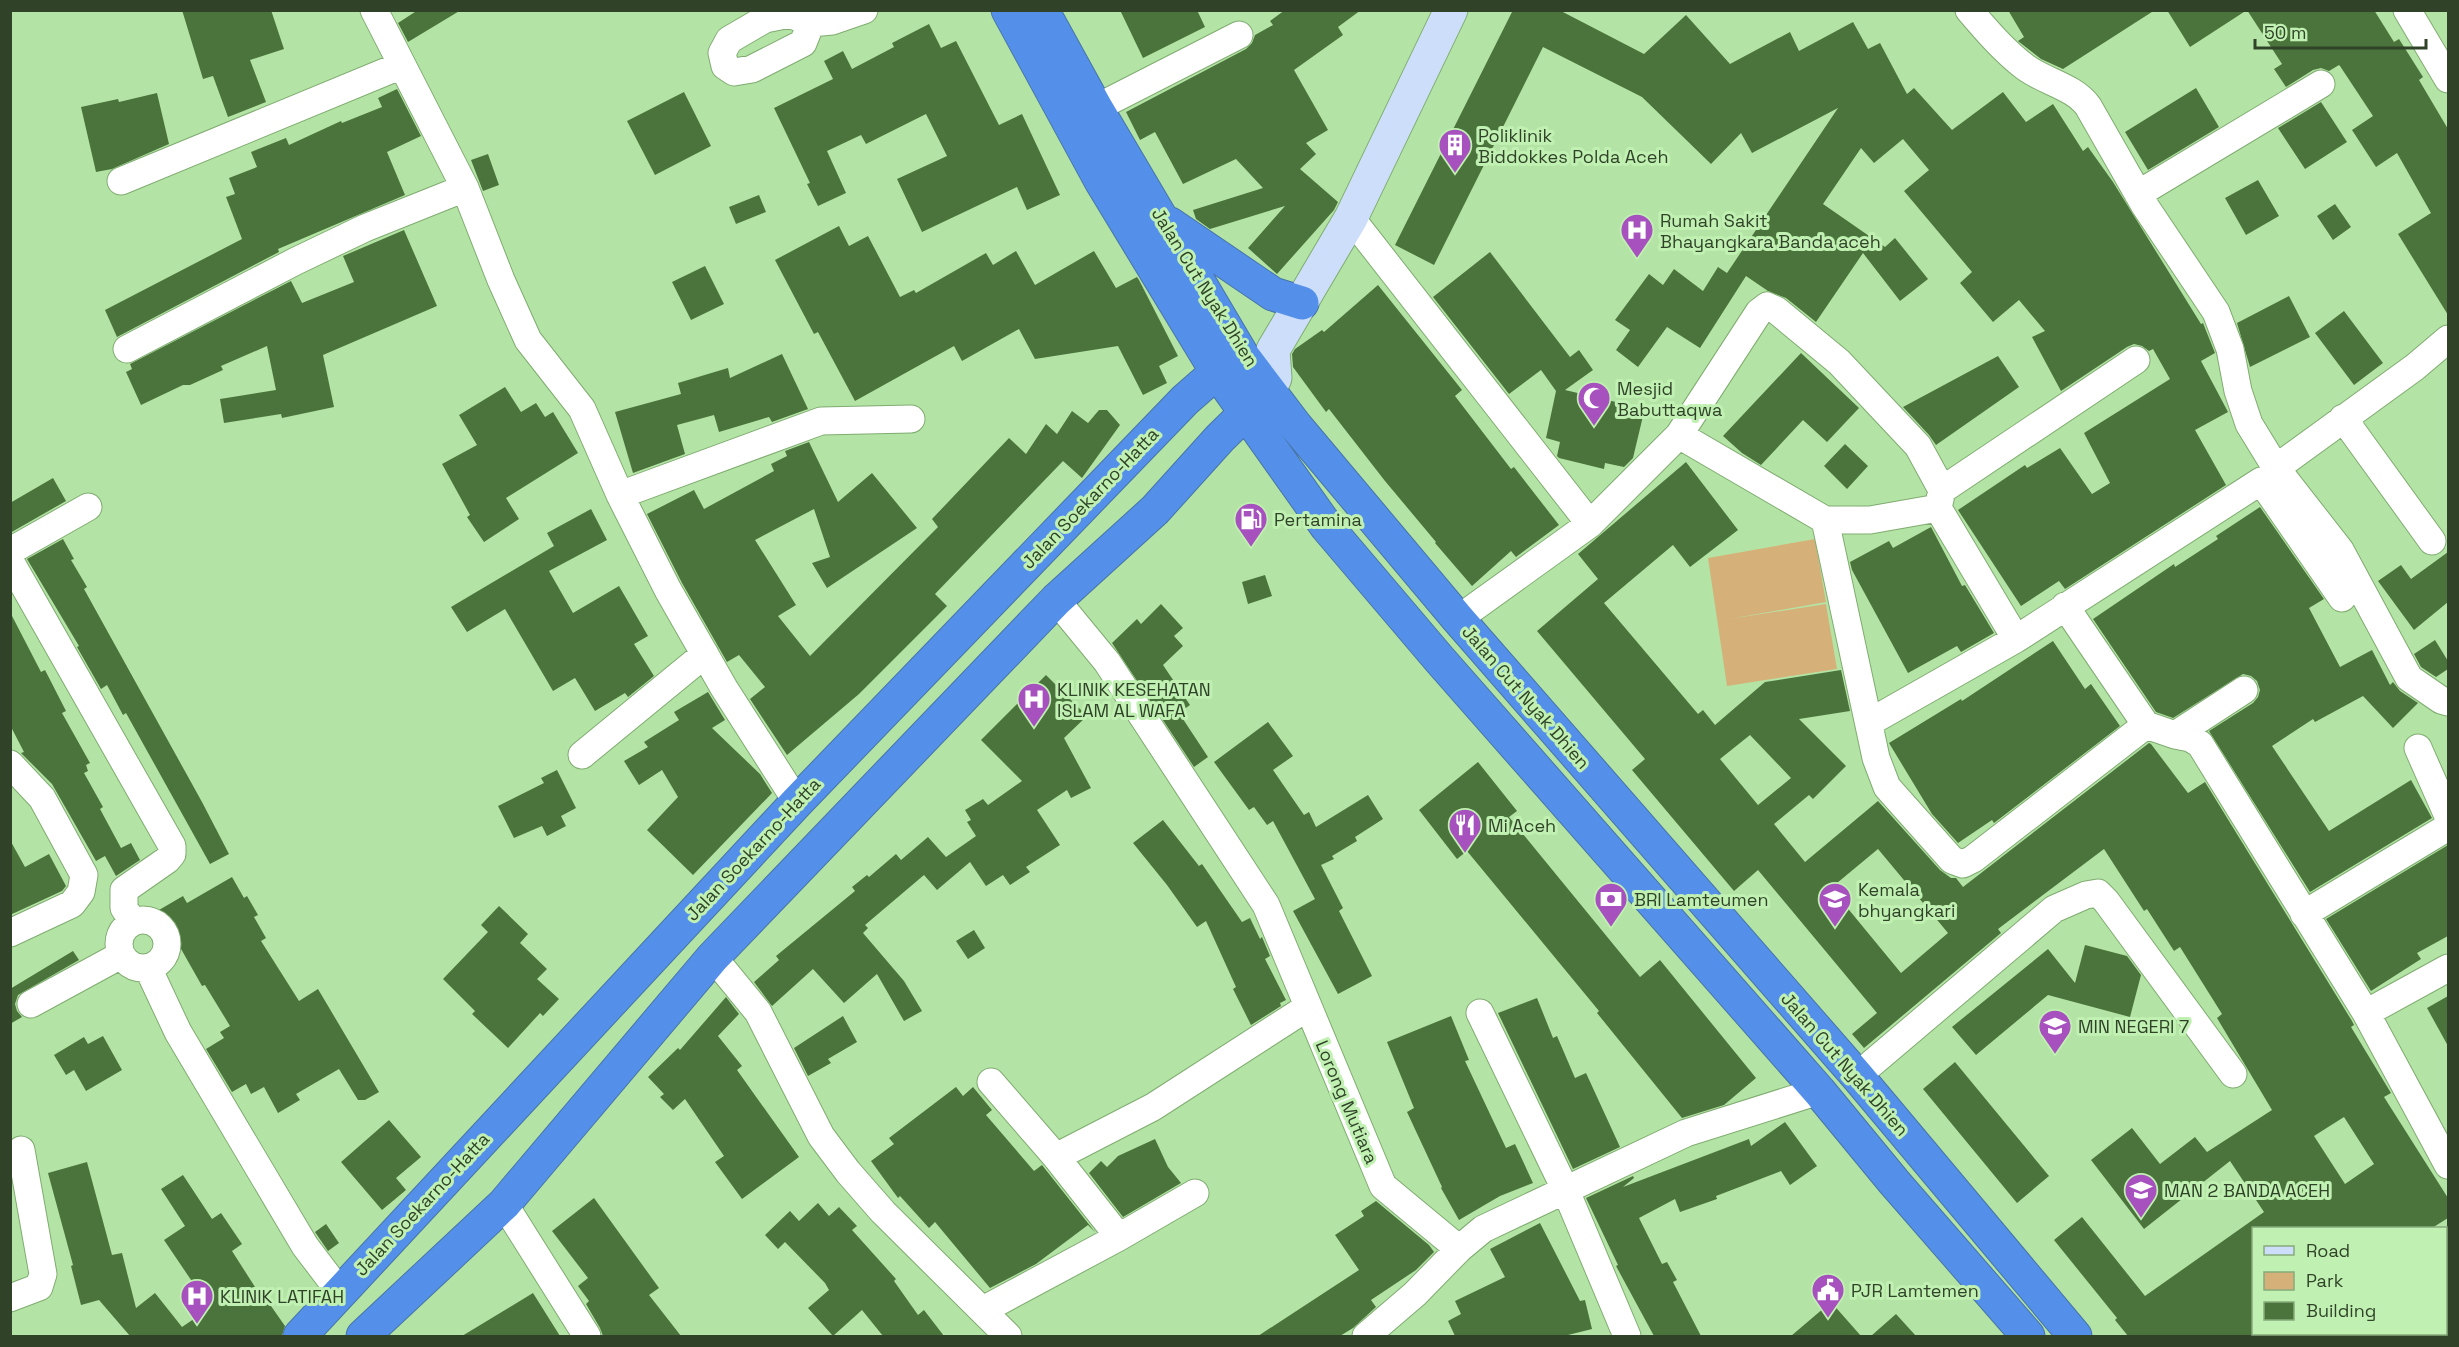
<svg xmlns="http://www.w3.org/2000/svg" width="2459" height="1347" font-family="'Space Grotesk',sans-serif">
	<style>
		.green { fill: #d5b179 }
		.building { fill: #4a743b; fill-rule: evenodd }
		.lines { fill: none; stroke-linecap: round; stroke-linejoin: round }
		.street-casing { stroke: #7fac70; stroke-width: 29 }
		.secondary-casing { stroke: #7fac70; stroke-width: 35 }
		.highway-casing { stroke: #4775a6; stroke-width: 35 }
		.street { stroke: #fff; stroke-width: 27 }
		.secondary { stroke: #ccdef9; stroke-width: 33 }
		.highway { stroke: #5490ea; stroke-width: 33 }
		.labels { text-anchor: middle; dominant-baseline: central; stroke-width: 6; stroke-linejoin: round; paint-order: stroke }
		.poi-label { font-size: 18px; fill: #304329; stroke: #c1f1b2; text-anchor: start }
		.street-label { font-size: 18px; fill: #304329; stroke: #c1f1b2 }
	</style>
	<rect width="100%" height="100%" fill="#b4e4a5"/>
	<path class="green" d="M1815 539 1826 602 1729 619 1826 604 1837 669 1727 686 1708 558Z"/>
	<path class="building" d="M182 10H271L284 49 250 60 266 102 228 117 213 76 203 79Z
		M418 10H461L408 42 398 23Z
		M1120 10H1197L1205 27 1143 58Z
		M1285 10H1361L1338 27 1343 35 1294 70 1328 130 1306 143 1316 154 1300 169 1338 202 1334 210 1277 274 1248 248 1285 206 1210 229 1196 219 1193 210 1263 188 1236 159 1183 184 1155 132 1140 140 1126 112 1246 49 1252 43 1255 35 1273 25 1270 21Z
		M1513 10H1559L1644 54 1686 15 1730 64 1790 32 1799 51 1853 22 1868 49 1880 43 1907 94 1914 88 1952 130 2003 92 2026 122 2053 104 2083 151 2088 147 2113 182 2201 324 2203 323 2215 353 2201 361 2228 412 2195 430 2226 485 2065 589 2059 581 2021 606 1958 510 2025 465 2027 468 2060 448 2092 494 2110 483 2084 433 2170 379 2153 349 2149 351 2142 346 2134 344 2127 347 2061 391 2032 337 2045 331 2019 300 1993 322 1960 283 1972 272 1904 191 1929 170 1903 139 1874 163 1861 148 1823 204 1885 247 1895 238 1928 279 1900 301 1863 253 1816 322 1786 298 1768 291 1746 276 1700 348 1667 327 1638 367 1616 350 1630 330 1615 320 1649 274 1663 285 1674 269 1703 291 1718 267 1727 273 1838 108 1752 153 1741 133 1711 164 1642 97 1543 47 1434 265 1395 245Z
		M2008 10H2155L2063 69 2041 59 2018 41 2024 37Z
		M2167 10H2247L2190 47Z
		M2247 10H2374L2394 42 2399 39 2423 77 2419 80 2448 129V315L2398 234 2431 213 2397 153 2376 167 2352 130 2373 116 2340 66 2339 65 2329 71 2321 68 2313 70 2286 87 2274 69 2282 64Z
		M929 24 941 48 956 41 999 125 1022 114 1060 195 1027 210 1017 187 922 232 897 179 947 156 926 114 866 144 861 135 827 151 846 193 818 206 807 184 810 183 774 108 833 79 824 61 843 51 852 69 894 47 892 43Z
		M2196 88 2219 127 2148 170 2125 132Z
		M397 89 421 136 387 152 405 195 278 249 279 252 117 337 105 310 242 239 226 197 235 194 229 178 257 167 251 152 286 138 289 145 341 121 342 123 382 107 378 98Z
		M684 92 711 146 655 175 627 121Z
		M157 93 169 144 112 169 96 172 81 107 118 99 119 102Z
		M2321 102 2347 142 2305 169 2278 128Z
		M488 154 499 185 483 191 471 160Z
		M2258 180 2279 216 2246 235 2225 198Z
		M759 195 766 212 736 224 729 207Z
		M2335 204 2351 227 2333 240 2317 216Z
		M839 226 849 246 868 236 900 297 914 290 916 293 986 253 993 265 1016 251 1035 285 1094 251 1116 288 1137 277 1139 280 1178 356 1159 366 1167 383 1143 395 1118 346 1035 359 1019 329 962 361 954 346 855 401 818 332 814 334 775 260Z
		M404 230 437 306 323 355 334 407 282 418 281 414 224 423 220 399 276 390 267 346 221 366 223 370 190 385H183L141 405 126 372 132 369 130 364 291 281 302 303 354 282 343 256Z
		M1490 252 1570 357 1579 350 1593 370 1565 390 1620 403 1618 410 1643 416 1633 458 1624 467 1605 463 1604 469 1559 458 1557 456 1560 442 1546 438 1556 391 1541 370 1509 394 1433 297Z
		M705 266 724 304 691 320 672 282Z
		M1378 285 1462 390 1455 396 1511 469 1514 467 1559 525 1516 557 1511 551 1472 586 1435 543 1436 542 1385 481 1329 409 1326 412 1293 367 1292 354 1295 349 1322 330 1324 332Z
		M2289 296 2310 337 2250 367 2237 323Z
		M2344 311 2383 363 2354 385 2315 333Z
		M1801 353 1859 408 1827 442 1803 420 1761 465 1742 453 1723 436Z
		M782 354 808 409 772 422 769 417 719 432 714 415 677 425 685 454 633 473 615 412 681 394 678 383 728 368 730 378Z
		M1998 356 2019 387 1936 445 1929 435 1903 407Z
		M505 387 521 412 536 403 545 417 553 412 578 453 506 498 519 519 484 542 467 517 470 515 442 464 477 445 459 415Z
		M1099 410H1107L1120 425 1082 478 1063 461 935 594 947 606 859 694 787 755 750 699 765 687 739 655 727 662 682 583 647 514 694 490 704 509 774 471 771 464 787 456 785 451 809 442 838 502 872 473 917 528 827 588 812 563 830 557 814 509 755 540 796 605 778 616 810 656 938 527 932 519 1009 438 1026 454 1046 424 1057 434 1072 411 1088 423Z
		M1845 444 1868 466 1847 489 1824 466Z
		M1686 462 1738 530 1690 567 1673 545 1604 603 1698 714 1703 710 1715 725 1765 682 1841 670 1850 711 1799 719 1846 766 1813 799 1809 795 1774 824 1805 862 1878 801 1940 870 1951 878H1956L1963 887 2149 743 2151 744 2188 793 2205 782 2352 1021 2354 1025 2351 1027 2391 1093 2384 1097 2448 1198V1218L2432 1228H2253V1336H2128L2115 1320 2117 1318 2054 1240 2082 1217 2145 1296 2264 1212 2230 1161 2144 1229 2091 1160 2132 1128 2160 1164 2195 1137 2207 1152 2272 1110 2217 1018 2222 1014 2180 947 2174 951 2147 909 2144 911 2104 849 1998 929 2001 933 1864 1048 1852 1034 1877 1013 1758 870 1734 891 1632 770 1645 759 1537 631 1598 579 1578 554ZM1750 735 1791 778 1758 805 1720 759ZM1878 849 1948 933 1901 973 1831 888ZM2344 1117 2374 1164 2345 1184 2314 1136Z
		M53 478 66 501 10 533V503Z
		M2260 507 2324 599 2309 608 2340 667 2372 650 2390 685 2393 682 2400 691 2418 703 2393 728 2363 696 2315 722 2313 719 2272 746 2329 831 2411 780 2432 818 2310 892 2209 731 2253 703 2258 697 2260 690 2257 681 2251 676 2243 674 2173 718 2156 712 2093 619 2174 564 2175 567 2218 539 2216 536Z
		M591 509 607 540 549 571 573 613 619 586 648 636 634 644 654 676 628 697 625 693 595 711 575 678 553 691 505 609 467 632 451 607 554 546 547 533Z
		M1931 527 1962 586 1965 585 1994 633 1961 652 1957 646 1908 673 1852 570 1850 562 1889 541 1893 548Z
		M63 539 74 559 71 560 87 587 84 589 202 802 229 854 210 864 126 713 123 715 107 685 101 689 77 647 79 646 27 559Z
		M2448 552V602L2414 630 2378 581 2401 565 2411 579Z
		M1265 575 1272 596 1248 604 1242 582Z
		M1161 604 1183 628 1174 636 1183 646 1163 665 1190 705 1179 713 1208 757 1194 767 1112 643 1137 619 1141 624Z
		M10 612 41 672 45 670 66 711 62 713 90 763 86 765 88 771 84 773 103 807 100 809 121 848 131 843 140 860 116 876 105 856 96 861 52 784 21 753 24 752 10 725Z
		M2435 640 2448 661V669L2436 677 2421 667 2414 654Z
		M2053 641 2085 689 2091 684 2120 726 1994 823 1992 820 1958 843 1932 814 1889 743 1961 699 1962 701Z
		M1046 675 1087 716 1064 738 1091 788 1071 798 1067 790 1037 810 1060 845 1026 867 1030 872 1010 885 1003 875 986 886 970 862 937 890 924 875 865 925 868 928 863 933 904 981 922 1011 904 1021 877 974 844 1003 813 969 772 1006 754 982 779 960 776 956 855 891 852 887 867 875 869 877 896 854 901 860 928 837 946 857 976 836 967 822 971 820 965 810 983 799 988 805 1022 781 981 740Z
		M708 692 725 720 712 728 760 774 772 793 693 875 647 830 678 797 662 770 639 785 624 761 648 747 644 742 679 720 674 712Z
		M1268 722 1293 756 1273 770 1304 815 1309 812 1316 827 1368 795 1383 819 1355 837 1357 841 1332 856 1334 859 1321 865 1343 908 1339 911 1372 976 1338 994 1293 911 1315 899 1273 821 1267 825 1254 807 1249 810 1214 762Z
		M1478 762 1517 811 1509 817 1640 977 1660 960 1756 1078 1724 1105 1682 1118 1597 1013 1599 1011 1467 851 1457 859 1419 810Z
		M557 770 576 808 561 816 566 826 547 836 542 826 514 838 498 806 544 783 541 778Z
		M1163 820 1199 866 1202 864 1242 922 1250 918 1260 939 1262 937 1270 956 1265 959 1286 1000 1280 1003 1281 1006 1251 1025 1233 989 1236 987 1206 921 1197 927 1167 885 1133 843Z
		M10 840 25 867 49 854 66 886 62 891 10 915Z
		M2448 845V936L2417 953 2421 959 2371 991 2326 919Z
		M232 877 244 898 247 896 258 915 254 917 266 938 261 941 299 1001 318 989 379 1092 365 1100H358L339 1069 296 1094 300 1100 278 1113 264 1087 251 1094 246 1084 232 1092 206 1049 224 1038 220 1032 230 1026 205 985 202 986 159 910 183 896 187 903Z
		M499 906 528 934 520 943 547 969 537 979 559 999 543 1016 540 1013 508 1048 472 1014 475 1011 443 979 488 932 481 925Z
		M974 930 985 948 968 959 956 941Z
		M2085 945 2127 956 2141 975 2130 1017 2048 995 1976 1055 1952 1027 2048 949 2075 983Z
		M73 951 79 960 18 995 15 1004 17 1011 22 1017 10 1024V989Z
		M2448 996V1046L2427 1008Z
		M726 997 739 1014 718 1036 742 1066 737 1070 799 1157 742 1199 715 1162 724 1156 685 1099 673 1110 660 1097 664 1094 648 1077 678 1048 680 1050Z
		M1537 998 1553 1038 1557 1036 1575 1078 1586 1073 1620 1147 1573 1169 1498 1013Z
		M843 1016 857 1042 828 1059 831 1063 808 1076 794 1048Z
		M1451 1016 1469 1060 1465 1061 1506 1148 1515 1144 1533 1183 1500 1196 1459 1220 1441 1188 1442 1187 1407 1112 1414 1108 1387 1042Z
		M103 1036 122 1070 86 1091 74 1070 66 1075 54 1055 84 1037 88 1044Z
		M1955 1062 2049 1176 2017 1203 1923 1089Z
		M956 1087 963 1096 973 1087 992 1110 986 1115 1034 1171 1042 1165 1095 1232 1088 1225 1036 1264 990 1288 935 1222 929 1228 900 1196 898 1198 871 1161 894 1144 889 1138Z
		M389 1120 421 1157 396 1178 406 1190 382 1210 341 1162Z
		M1785 1122 1817 1166 1790 1185 1781 1171 1716 1196 1717 1199 1680 1212 1675 1199 1639 1218 1662 1264 1667 1262 1677 1280 1673 1282 1701 1336H1654L1616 1266 1618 1265 1586 1198 1633 1176 1634 1178 1623 1187 1749 1139 1751 1146Z
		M1155 1139 1168 1167 1181 1183 1123 1217 1089 1173 1101 1161 1107 1167 1118 1156Z
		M87 1162 112 1255 122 1253 136 1308 155 1293 182 1327 210 1308 164 1240 185 1226 161 1189 183 1175 212 1219 221 1213 242 1244 232 1251 262 1298 264 1296 285 1326 282 1336H130L99 1300 81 1305 71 1266 73 1265 48 1173Z
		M594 1198 659 1288 649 1295 681 1336H603L600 1328 586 1304 589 1301 578 1286 588 1278 552 1231Z
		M1376 1201 1429 1245 1434 1252 1416 1270 1371 1300 1376 1307 1353 1328 1340 1336H1258L1359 1270 1335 1235 1364 1216 1361 1211Z
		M818 1203 829 1216 839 1207 857 1226 852 1230 896 1279 894 1281 918 1315 924 1310 944 1336H883L862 1310 833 1336 808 1308 829 1290 825 1283 785 1242 778 1249 765 1235 790 1211 799 1221Z
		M1540 1223 1580 1301 1585 1300 1592 1329 1564 1336H1455L1448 1321 1461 1314 1455 1301 1505 1277 1490 1249Z
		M326 1224 339 1243 328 1251 315 1232Z
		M533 1293 560 1336H462Z
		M1831 1302 1861 1336H1791Z
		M1896 1314 1916 1336H1871Z"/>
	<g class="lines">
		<g class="street-casing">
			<path id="street" d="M374 10 465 188 501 280 528 340 582 409 620 495 668 590 724 688 797 802
				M1969 10C1986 30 2004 51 2025 67 2045 82 2073 86 2088 106L2145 206 2216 312 2230 349 2238 391 2249 424 2276 468 2340 550 2409 678 2441 700 2448 702
				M2407 10 2448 79
				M811 23 803 43 752 69 734 72 725 66 722 53 729 40 765 19 790 14 811 23 832 21 864 10
				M1096 108 1239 35
				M121 181 402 65
				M2138 194 2321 84
				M1351 218 1590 524
				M127 349 296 261 365 228 465 188
				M2343 418 2432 541
				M1679 435 1825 520H1870L1938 508 1942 490 2136 360
				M2276 468 2415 367 2448 339
				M620 495 821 421 911 419
				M1938 508 2016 639
				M1825 520 1876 758 1887 787 1952 860 1963 864 1973 859 2146 725
				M10 553 12 550 88 507
				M10 561 172 846V854L167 860 124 890V908L133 922
				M1056 600 1107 662 1266 905 1383 1186 1459 1249 1483 1229 1686 1133 1819 1091
				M2065 606 2146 725 2175 735 2190 738 2200 744 2366 1013 2448 1165
				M1458 619 1590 524 1679 435 1759 312 1767 306 1776 310 1839 362 1918 446 1942 490
				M1870 722 2016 639 2261 481 2342 598
				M2175 735 2244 690
				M2418 748 2448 816
				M582 755 705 654
				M10 764 42 798 84 875 81 892 72 904 10 933
				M2304 914 2448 827
				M119 944a24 24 0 1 1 48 0a24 24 0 1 1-48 0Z
				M713 957 758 1012 821 1136 848 1172 883 1212 1008 1336
				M148 968 178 1032 305 1246 340 1292
				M31 1004 121 955
				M1480 1013 1566 1191 1627 1336
				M2366 1013 2448 968
				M1857 1076 2054 909 2086 895 2098 893 2106 901 2233 1074
				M1056 1157 1153 1107 1308 1007
				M504 1204 587 1336
				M1119 1237 1195 1193
				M2446 1297 2448 1296
				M10 1298 39 1287 43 1274 21 1150
				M983 1310 1119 1237 1056 1157 991 1082
				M1366 1336 1415 1294 1459 1249
				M2332 1336 2341 1334"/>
		</g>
		<g class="secondary-casing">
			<path id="secondary" d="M1270 389 1275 378 1273 350 1351 218 1451 10"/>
		</g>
		<g class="highway-casing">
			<path id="highway" d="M1008 10 1101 181 1217 372 1327 527 1440 660 1819 1091 1894 1182 2028 1336
				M1042 10 1096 108 1242 355 1295 425 1458 619 1857 1076 2075 1336
				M1170 224 1273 294 1302 303
				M300 1336 797 802 1185 400 1217 372 1236 360
				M363 1336 504 1204 713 957 1056 600 1155 510 1220 438 1261 398"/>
		</g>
		<use href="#street" class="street"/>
		<use href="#secondary" class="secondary"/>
		<use href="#highway" class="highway"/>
	</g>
	<defs>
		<g id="building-pin" transform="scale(1.725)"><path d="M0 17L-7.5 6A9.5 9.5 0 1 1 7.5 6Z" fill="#a751bf" stroke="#c1f1b2"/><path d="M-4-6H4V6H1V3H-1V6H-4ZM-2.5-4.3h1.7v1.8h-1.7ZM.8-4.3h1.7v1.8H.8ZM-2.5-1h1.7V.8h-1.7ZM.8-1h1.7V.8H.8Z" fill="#fff"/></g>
		<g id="hospital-pin" transform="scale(1.725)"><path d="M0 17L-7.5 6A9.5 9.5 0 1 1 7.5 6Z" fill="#a751bf" stroke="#c1f1b2"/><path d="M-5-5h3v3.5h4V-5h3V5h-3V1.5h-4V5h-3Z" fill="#fff"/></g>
		<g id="mosque-pin" transform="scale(1.725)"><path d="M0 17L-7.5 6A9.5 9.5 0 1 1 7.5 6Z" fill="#a751bf" stroke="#c1f1b2"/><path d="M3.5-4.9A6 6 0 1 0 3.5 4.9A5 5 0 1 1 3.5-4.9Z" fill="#fff"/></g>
		<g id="fuel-pin" transform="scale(1.725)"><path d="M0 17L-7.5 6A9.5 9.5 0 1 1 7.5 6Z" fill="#a751bf" stroke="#c1f1b2"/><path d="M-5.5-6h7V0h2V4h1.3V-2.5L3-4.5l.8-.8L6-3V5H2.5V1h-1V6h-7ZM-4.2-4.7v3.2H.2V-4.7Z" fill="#fff"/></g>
		<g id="restaurant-pin" transform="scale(1.725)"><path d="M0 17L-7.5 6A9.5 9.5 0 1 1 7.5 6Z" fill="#a751bf" stroke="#c1f1b2"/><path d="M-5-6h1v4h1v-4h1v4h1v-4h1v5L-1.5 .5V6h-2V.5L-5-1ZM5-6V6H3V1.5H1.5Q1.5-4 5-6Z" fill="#fff"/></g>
		<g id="bank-pin" transform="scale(1.725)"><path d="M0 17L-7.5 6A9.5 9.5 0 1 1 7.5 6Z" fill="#a751bf" stroke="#c1f1b2"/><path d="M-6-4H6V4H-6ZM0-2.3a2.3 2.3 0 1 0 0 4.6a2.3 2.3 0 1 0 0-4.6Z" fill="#fff"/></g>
		<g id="school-pin" transform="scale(1.725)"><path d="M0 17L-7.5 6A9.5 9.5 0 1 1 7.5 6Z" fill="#a751bf" stroke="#c1f1b2"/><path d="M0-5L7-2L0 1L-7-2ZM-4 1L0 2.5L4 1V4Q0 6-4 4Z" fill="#fff"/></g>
		<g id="civic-pin" transform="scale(1.725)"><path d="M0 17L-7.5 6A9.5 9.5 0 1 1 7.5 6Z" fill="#a751bf" stroke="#c1f1b2"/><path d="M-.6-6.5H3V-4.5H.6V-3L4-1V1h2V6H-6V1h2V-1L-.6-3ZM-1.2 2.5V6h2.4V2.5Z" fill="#fff"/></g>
	</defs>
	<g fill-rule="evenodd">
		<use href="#building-pin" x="1455" y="145"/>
		<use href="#hospital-pin" x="1637" y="230"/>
		<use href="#mosque-pin" x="1594" y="398"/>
		<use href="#fuel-pin" x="1251" y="519"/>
		<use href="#hospital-pin" x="1034" y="699"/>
		<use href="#restaurant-pin" x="1465" y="825"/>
		<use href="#bank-pin" x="1611" y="899"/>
		<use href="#school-pin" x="1835" y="899"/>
		<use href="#school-pin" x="2055" y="1026"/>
		<use href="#school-pin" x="2141" y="1190"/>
		<use href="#civic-pin" x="1828" y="1290"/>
		<use href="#hospital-pin" x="197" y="1296"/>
	</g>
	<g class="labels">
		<g class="poi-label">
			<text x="1478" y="135">Poliklinik<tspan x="1478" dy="21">Biddokkes Polda Aceh</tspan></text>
			<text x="1660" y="220">Rumah Sakit<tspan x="1660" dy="21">Bhayangkara Banda aceh</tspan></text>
			<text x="1617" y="388">Mesjid<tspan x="1617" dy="21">Babuttaqwa</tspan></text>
			<text x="1274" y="519">Pertamina</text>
			<text x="1057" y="689">KLINIK KESEHATAN<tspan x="1057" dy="21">ISLAM AL WAFA</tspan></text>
			<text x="1488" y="825">Mi Aceh</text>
			<text x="1858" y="889">Kemala<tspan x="1858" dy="21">bhyangkari</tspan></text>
			<text x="1634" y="899">BRI Lamteumen</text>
			<text x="2078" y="1026">MIN NEGERI 7</text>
			<text x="2164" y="1190">MAN 2 BANDA ACEH</text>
			<text x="1851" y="1290">PJR Lamtemen</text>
			<text x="220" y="1296">KLINIK LATIFAH</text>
		</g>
		<g class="street-label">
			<text transform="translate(1205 287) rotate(58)">Jalan Cut Nyak Dhien</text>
			<text transform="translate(1090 498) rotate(-46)">Jalan Soekarno-Hatta</text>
			<text transform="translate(1526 697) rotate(49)">Jalan Cut Nyak Dhien</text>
			<text transform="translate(753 849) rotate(-47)">Jalan Soekarno-Hatta</text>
			<text transform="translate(1845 1064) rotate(49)">Jalan Cut Nyak Dhien</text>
			<text transform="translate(1347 1102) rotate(67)">Lorong Mutiara</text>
			<text transform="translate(422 1204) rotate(-47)">Jalan Soekarno-Hatta</text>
		</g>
	</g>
	<rect width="2459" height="1347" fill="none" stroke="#304329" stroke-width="24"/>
	<rect x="2252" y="1227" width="195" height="108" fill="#c1f1b2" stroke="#87ab7b" stroke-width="1.5"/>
	<rect x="2264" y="1246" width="30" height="9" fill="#ccdef9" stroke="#87ab7b" stroke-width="1.5"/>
	<text x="2306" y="1257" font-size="18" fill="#304329">Road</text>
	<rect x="2264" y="1272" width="30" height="18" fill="#d5b179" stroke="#87ab7b" stroke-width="1.5"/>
	<text x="2306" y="1287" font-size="18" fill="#304329">Park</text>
	<rect x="2264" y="1302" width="30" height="18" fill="#4a743b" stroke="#87ab7b" stroke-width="1.5"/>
	<text x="2306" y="1317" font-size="18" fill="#304329">Building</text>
	<path d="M2255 39v9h171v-9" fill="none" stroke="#304329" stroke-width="3"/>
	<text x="2264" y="39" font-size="18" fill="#304329" stroke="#c1f1b2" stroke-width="4.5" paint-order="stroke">50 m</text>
</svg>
